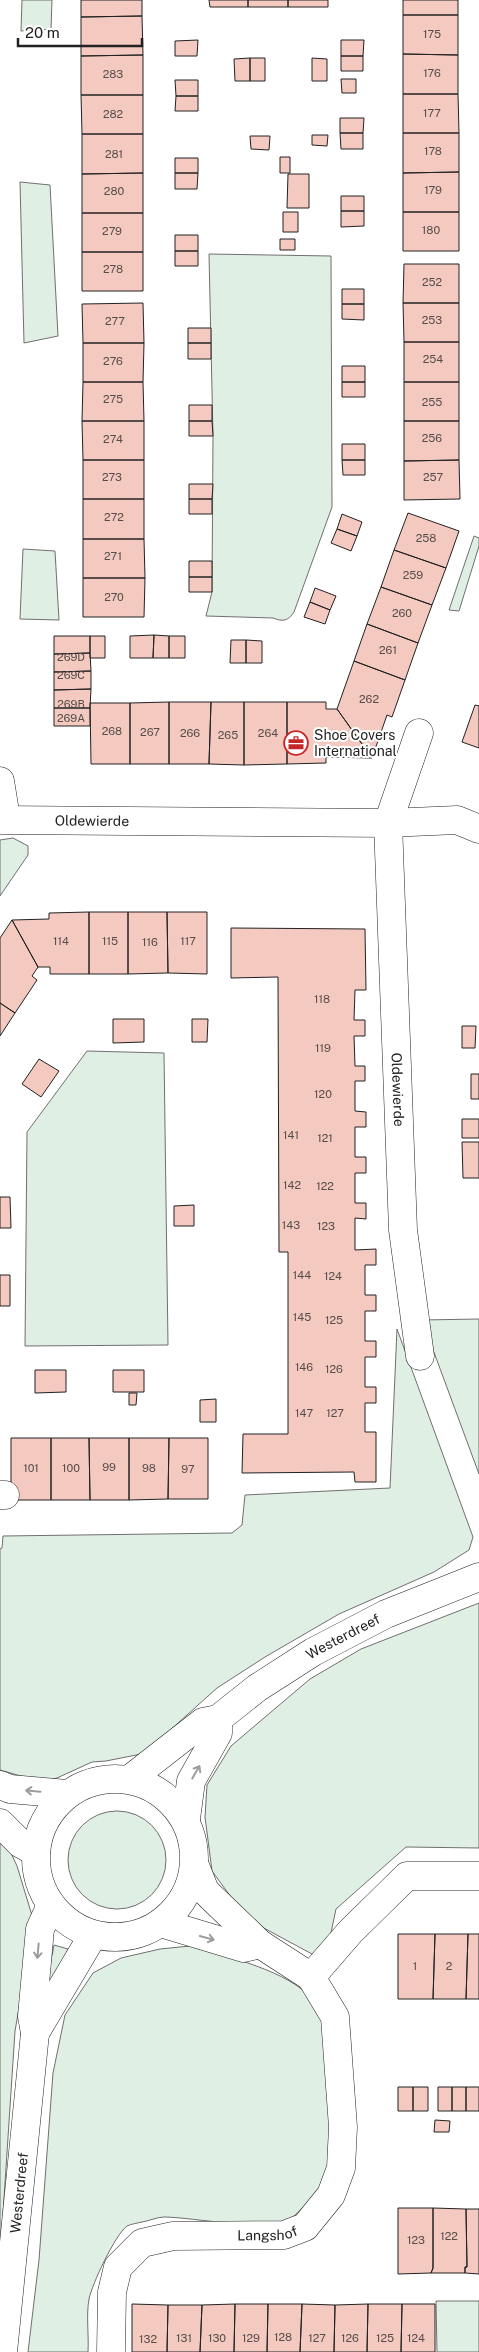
<svg xmlns="http://www.w3.org/2000/svg" width="479" height="2352" font-family="'Public Sans',sans-serif">
	<style>
		.green { fill: #e0efe3; stroke: #6f6f6f }
		.building { fill: #f3c9c0; stroke: #222 }
		.lines { fill: none; stroke-linecap: round; stroke-linejoin: round }
		.minor-casing { stroke: #222; stroke-width: 29 }
		.secondary-casing { stroke: #222; stroke-width: 29 }
		.minor { stroke: #fff; stroke-width: 28 }
		.secondary { stroke: #fff; stroke-width: 28 }
		.oneway { stroke: #9c9c9c }
		.labels { text-anchor: middle; dominant-baseline: central; stroke-width: 4; stroke-linejoin: round; paint-order: stroke }
		.number-label { font-size: 11px; fill: #564c4a }
		.poi-label { font-size: 14px; fill: #222; stroke: #fff; text-anchor: start }
		.street-label { font-size: 14px; fill: #222; stroke: #fff }
	</style>
	<rect width="100%" height="100%" fill="#fff"/>
	<path class="green" d="M22 0H52L51 29 21 31Z
		M20 182 50 185 58 336 24 343Z
		M209 254 331 256 332 507 294 612C288 621 283 622 273 618L206 616 212 592 213 436Z
		M474 536 479 538V546L459 611 449 610Z
		M23 549 55 551 59 620 20 619Z
		M13 838 28 846V855L0 896V840Z
		M87 1051 164 1053 168 1345 25 1346 27 1132Z
		M479 1319V1474L422 1320Z
		M397 1329 473 1537 469 1550 434 1572 339 1614 265 1657 217 1688 157 1742 141 1754 106 1761 92 1762 57 1778 42 1782 0 1770V1549L2 1548 3 1536 232 1533 242 1525 245 1495 390 1488Z
		M479 1603V1848L406 1847 336 1909 325 1961 247 1919 212 1871 205 1817 207 1785 231 1746 310 1679 361 1649Z
		M68 1860a49 49 0 1 1 98 0a49 49 0 1 1-98 0Z
		M0 1835 4 1838 17 1866 34 1922 15 2031 0 2259Z
		M54 1945 68 1949 41 2011Z
		M190 1946C225 1956 290 1971 313 2000 334 2027 334 2144 325 2178 321 2189 303 2208 294 2216 272 2234 193 2217 164 2217 157 2217 149 2221 142 2222 138 2223 131 2224 127 2226 115 2235 92 2284 89 2299 86 2316 89 2335 88 2352H28L39 2260 53 2073 65 2015 93 1973 121 1958 160 1949Z
		M436 2301H479V2352H437Z"/>
	<path class="building" d="M81 0H142V16L81 17Z
		M209 0H248V7H210Z
		M248 0H288V7H248Z
		M288 0H328V7H288Z
		M403 0H458V15H403Z
		M403 15H458V55L403 54Z
		M142 16 143 55 81 56V17Z
		M198 40 197 56H175V41Z
		M341 40H364L363 56H341Z
		M403 54 458 55V94H403Z
		M143 55V95H81V56Z
		M341 56H363V71H341Z
		M250 58V81H235L234 59Z
		M250 58H265V81H250Z
		M312 58 327 59V81H312Z
		M341 79H356V93H342Z
		M175 80H198V96H176Z
		M403 94H458L459 133H403Z
		M81 95H143V134H82Z
		M176 96H198V111H175Z
		M340 118H364L363 133H340Z
		M340 133H363V149H341Z
		M403 133H459V172L403 173Z
		M82 134H143V173L82 174Z
		M312 135H328L327 146 312 145Z
		M250 136H270L269 150 251 149Z
		M280 157H290V173H280Z
		M175 158H198V173H175Z
		M459 172V212H403V173Z
		M143 173V213H82V174Z
		M175 173H198L197 189H175Z
		M288 174H309V208H287Z
		M341 196H364V211H341Z
		M341 211H364V226L341 227Z
		M283 212H298V232H283Z
		M403 212H459V251H403Z
		M82 213H143V252H82Z
		M175 235H198V251H175Z
		M280 239H295V250H280Z
		M175 251H198V266H175Z
		M82 252H143V291H82Z
		M404 264H459V303H403Z
		M342 289H364V304H342Z
		M143 303 144 343H83L82 304Z
		M403 303H459V342H404Z
		M342 304H364V320L342 319Z
		M188 328H211V343H188Z
		M404 342H459V382H404Z
		M83 343H144L143 382H83Z
		M188 343H211V359H188Z
		M342 366H365V382H342Z
		M83 382H143L144 421H82Z
		M342 382H365V397H342Z
		M404 382H459V421H404Z
		M189 405H212V421H189Z
		M82 421H144V460H83Z
		M189 421H212L213 436H189Z
		M404 421H459V460L404 461Z
		M342 444H365V460H342Z
		M83 460H144V499H83Z
		M342 460H365V475H343Z
		M459 460 460 499 404 500V461Z
		M189 484H213L212 499H189Z
		M83 499H144V539H83Z
		M189 499H212V514H189Z
		M408 513 459 531 446 568 394 550Z
		M342 514 362 522 357 536 337 529Z
		M337 529 357 536 351 551 331 543Z
		M83 539H144L145 578H83Z
		M394 550 446 568 432 605 381 587Z
		M189 561H212V577H189Z
		M189 577H212V592H189Z
		M83 578H145L144 617H83Z
		M381 587 432 605 418 643 367 624Z
		M315 588 336 596 330 610 310 602Z
		M310 602 330 610 325 624 304 617Z
		M367 624 418 643 405 680 354 661Z
		M154 635 169 636V658H153Z
		M154 635 153 658H130V636Z
		M54 636H90V653L54 654Z
		M90 636H105V658H90Z
		M169 636H185V658H169Z
		M231 640H246V663H230Z
		M246 640 262 641V663H246Z
		M90 653 91 671 54 672V654Z
		M354 661 405 680 392 717 387 715 372 758 337 709Z
		M91 671V689L54 690V672Z
		M91 689 90 708H54V690Z
		M169 702V764H130V703Z
		M169 702H211L209 764H169Z
		M211 702H244V765L209 764Z
		M244 702H287V764L244 765Z
		M287 702H326V709H337L372 758 326 757V763L287 764Z
		M90 703H130V764H91Z
		M475 705 479 706V748L462 742Z
		M54 708H90V726H54Z
		M89 912H128V974H89Z
		M89 912V974H50V967H38L12 920 49 919V913Z
		M128 912H167L168 973 128 974Z
		M167 912H207V974L168 973Z
		M12 920 38 967 32 976 37 980 15 1013 0 1003V938Z
		M231 928 365 929 366 990H355L354 1020H365V1036H354L355 1066H365V1081H355V1111L366 1112V1127H355V1157H366V1173H355V1203H366V1219L355 1218V1250L376 1249V1265H365V1295H376V1311H365V1341H376V1357H365V1387H376V1403H365V1432H376V1482H355L354 1472 242 1473 243 1434H288V1252H279L278 977 231 978Z
		M0 1003 15 1013 0 1036Z
		M113 1019H144V1042L113 1043Z
		M192 1019H208L207 1042H192Z
		M462 1026H476L475 1048H462Z
		M39 1059 59 1071 41 1097 22 1084Z
		M471 1074H479V1099H471Z
		M462 1119H479V1138H462Z
		M462 1142H479V1178H463Z
		M0 1197H10L11 1228H0Z
		M194 1205V1226H174V1206Z
		M0 1275H10V1306H0Z
		M35 1370H66V1392L35 1393Z
		M113 1370H144V1392H113Z
		M129 1393H137L136 1405H129Z
		M216 1399V1422H200V1400Z
		M11 1438H51V1500H11Z
		M51 1438H89L90 1500H51Z
		M89 1438H129V1500H90Z
		M129 1438H169L168 1499 129 1500Z
		M169 1438H208V1499H168Z
		M398 1934H435L433 1999H398Z
		M435 1934H468L466 1999H433Z
		M468 1934H479V1999H466Z
		M398 2087H413V2111H398Z
		M413 2087H428V2111H413Z
		M438 2087H452V2111H438Z
		M452 2087H466V2111H452Z
		M466 2087H479V2111H466Z
		M435 2120 450 2121 449 2132H434Z
		M398 2208H433V2268L431 2273 398 2274Z
		M433 2208 466 2209 467 2267H465V2273H431L433 2268Z
		M466 2209H479V2274L465 2273V2267H467Z
		M132 2304 168 2305 167 2352H132Z
		M235 2304 234 2352H200L202 2305Z
		M235 2304H268L267 2352H234Z
		M268 2304H302L300 2352H267Z
		M302 2304 335 2305 334 2352H300Z
		M368 2304H402L401 2352H367Z
		M368 2304 367 2352H334L335 2305Z
		M402 2304H435V2352H401Z
		M168 2305H202L200 2352H167Z"/>
	<g class="lines">
		<g class="minor-casing">
			<g id="minor">
				<path id="s1" d="M419 733 388 823 403 1230 420 1356"/>
				<path d="M0 781 6 818"/>
				<path id="s2" d="M0 820 388 823 457 820 479 829"/>
				<path d="M0 1495H5"/>
				<path d="M0 1785 10 1789 67 1794"/>
				<path d="M0 1823 21 1844 36 1852"/>
				<path d="M161 1923 244 1948 260 1944"/>
				<path d="M311 1977 350 1932 407 1876H479"/>
				<path id="s3" d="M111 2352 112 2292 118 2267 142 2243 173 2236 284 2235 305 2227 331 2195 341 2168 343 2127 335 2017 311 1977 260 1944 205 1891 195 1866"/>
			</g>
		</g>
		<g class="secondary-casing">
			<g id="secondary">
				<circle cx="115" cy="1858" r="79"/>
				<path id="s4" d="M130 1779 203 1722 218 1719 257 1688 313 1652 386 1614 479 1577"/>
				<path d="M186 1819 191 1781 218 1733V1719"/>
				<path d="M35 2033 93 1935"/>
				<path id="s5" d="M3 2352 35 2033 32 2016 40 1929 51 1905"/>
			</g>
		</g>
		<use href="#minor" class="minor"/>
		<use href="#secondary" class="secondary"/>
	</g>
	<defs><path id="oneway-shaft" d="M-6 0H5M1.5-3L5.5 0L1.5 3" fill="none" stroke-width="1.6" stroke-linecap="round" stroke-linejoin="round" transform="scale(1.25)"/></defs>
	<g class="oneway">
		<use href="#oneway-shaft" transform="translate(196 1772) rotate(-60)"/>
		<use href="#oneway-shaft" transform="translate(33 1791) rotate(-175)"/>
		<use href="#oneway-shaft" transform="translate(207 1938) rotate(15)"/>
		<use href="#oneway-shaft" transform="translate(38 1951) rotate(95)"/>
	</g>
	<defs>
		<g id="office-ring" transform="scale(1.25)"><circle r="9.5" fill="#fff" stroke="#c62828" stroke-width="1.5"/><path d="M-6-3h4V-5.5h4V-3h4V5H-6ZM-1-4.5V-3h2v-1.5ZM-6 0V1H6V0Z" fill="#c62828"/></g>
	</defs>
	<g fill-rule="evenodd">
		<use href="#office-ring" x="296" y="743"/>
	</g>
	<g class="labels">
		<g class="number-label">
			<text x="432" y="34">175</text>
			<text x="432" y="73">176</text>
			<text x="113" y="74">283</text>
			<text x="432" y="113">177</text>
			<text x="113" y="114">282</text>
			<text x="433" y="151">178</text>
			<text x="114" y="154">281</text>
			<text x="433" y="190">179</text>
			<text x="114" y="191">280</text>
			<text x="431" y="230">180</text>
			<text x="112" y="231">279</text>
			<text x="113" y="269">278</text>
			<text x="432" y="282">252</text>
			<text x="432" y="320">253</text>
			<text x="115" y="321">277</text>
			<text x="433" y="359">254</text>
			<text x="113" y="361">276</text>
			<text x="113" y="399">275</text>
			<text x="432" y="402">255</text>
			<text x="432" y="438">256</text>
			<text x="113" y="439">274</text>
			<text x="112" y="477">273</text>
			<text x="433" y="477">257</text>
			<text x="114" y="517">272</text>
			<text x="426" y="538">258</text>
			<text x="113" y="556">271</text>
			<text x="413" y="575">259</text>
			<text x="114" y="597">270</text>
			<text x="402" y="613">260</text>
			<text x="388" y="650">261</text>
			<text x="71" y="657">269D</text>
			<text x="71" y="675">269C</text>
			<text x="369" y="699">262</text>
			<text x="71" y="704">269B</text>
			<text x="71" y="718">269A</text>
			<text x="112" y="731">268</text>
			<text x="150" y="732">267</text>
			<text x="190" y="733">266</text>
			<text x="268" y="733">264</text>
			<text x="228" y="735">265</text>
			<text x="61" y="941">114</text>
			<text x="110" y="941">115</text>
			<text x="188" y="941">117</text>
			<text x="150" y="942">116</text>
			<text x="322" y="999">118</text>
			<text x="323" y="1048">119</text>
			<text x="323" y="1094">120</text>
			<text x="291" y="1135">141</text>
			<text x="325" y="1138">121</text>
			<text x="292" y="1185">142</text>
			<text x="325" y="1186">122</text>
			<text x="291" y="1225">143</text>
			<text x="326" y="1226">123</text>
			<text x="302" y="1275">144</text>
			<text x="333" y="1276">124</text>
			<text x="302" y="1317">145</text>
			<text x="334" y="1320">125</text>
			<text x="304" y="1367">146</text>
			<text x="334" y="1369">126</text>
			<text x="304" y="1413">147</text>
			<text x="335" y="1413">127</text>
			<text x="109" y="1467">99</text>
			<text x="31" y="1468">101</text>
			<text x="71" y="1468">100</text>
			<text x="149" y="1468">98</text>
			<text x="188" y="1469">97</text>
			<text x="415" y="1966">1</text>
			<text x="449" y="1966">2</text>
			<text x="449" y="2236">122</text>
			<text x="416" y="2240">123</text>
			<text x="283" y="2337">128</text>
			<text x="184" y="2338">131</text>
			<text x="217" y="2338">130</text>
			<text x="251" y="2338">129</text>
			<text x="317" y="2338">127</text>
			<text x="350" y="2338">126</text>
			<text x="385" y="2338">125</text>
			<text x="416" y="2338">124</text>
			<text x="148" y="2339">132</text>
		</g>
		<g class="poi-label">
			<text x="314" y="735">Shoe Covers<tspan x="314" dy="16">International</tspan></text>
		</g>
		<g class="street-label">
			<text stroke="none"><textPath href="#s2" startOffset="92">Oldewierde</textPath></text>
			<text stroke="none"><textPath href="#s1" startOffset="362">Oldewierde</textPath></text>
			<text stroke="none"><textPath href="#s4" startOffset="258">Westerdreef</textPath></text>
			<text stroke="none"><textPath href="#s5" startOffset="160">Westerdreef</textPath></text>
			<text stroke="none"><textPath href="#s3" startOffset="246">Langshof</textPath></text>
		</g>
	</g>
	<path d="M18 38v8h124v-8" fill="none" stroke="#222222" stroke-width="2.5"/>
	<text x="25" y="38" font-size="15" fill="#222222" stroke="#ffffff" stroke-width="4" paint-order="stroke">20 m</text>
</svg>
